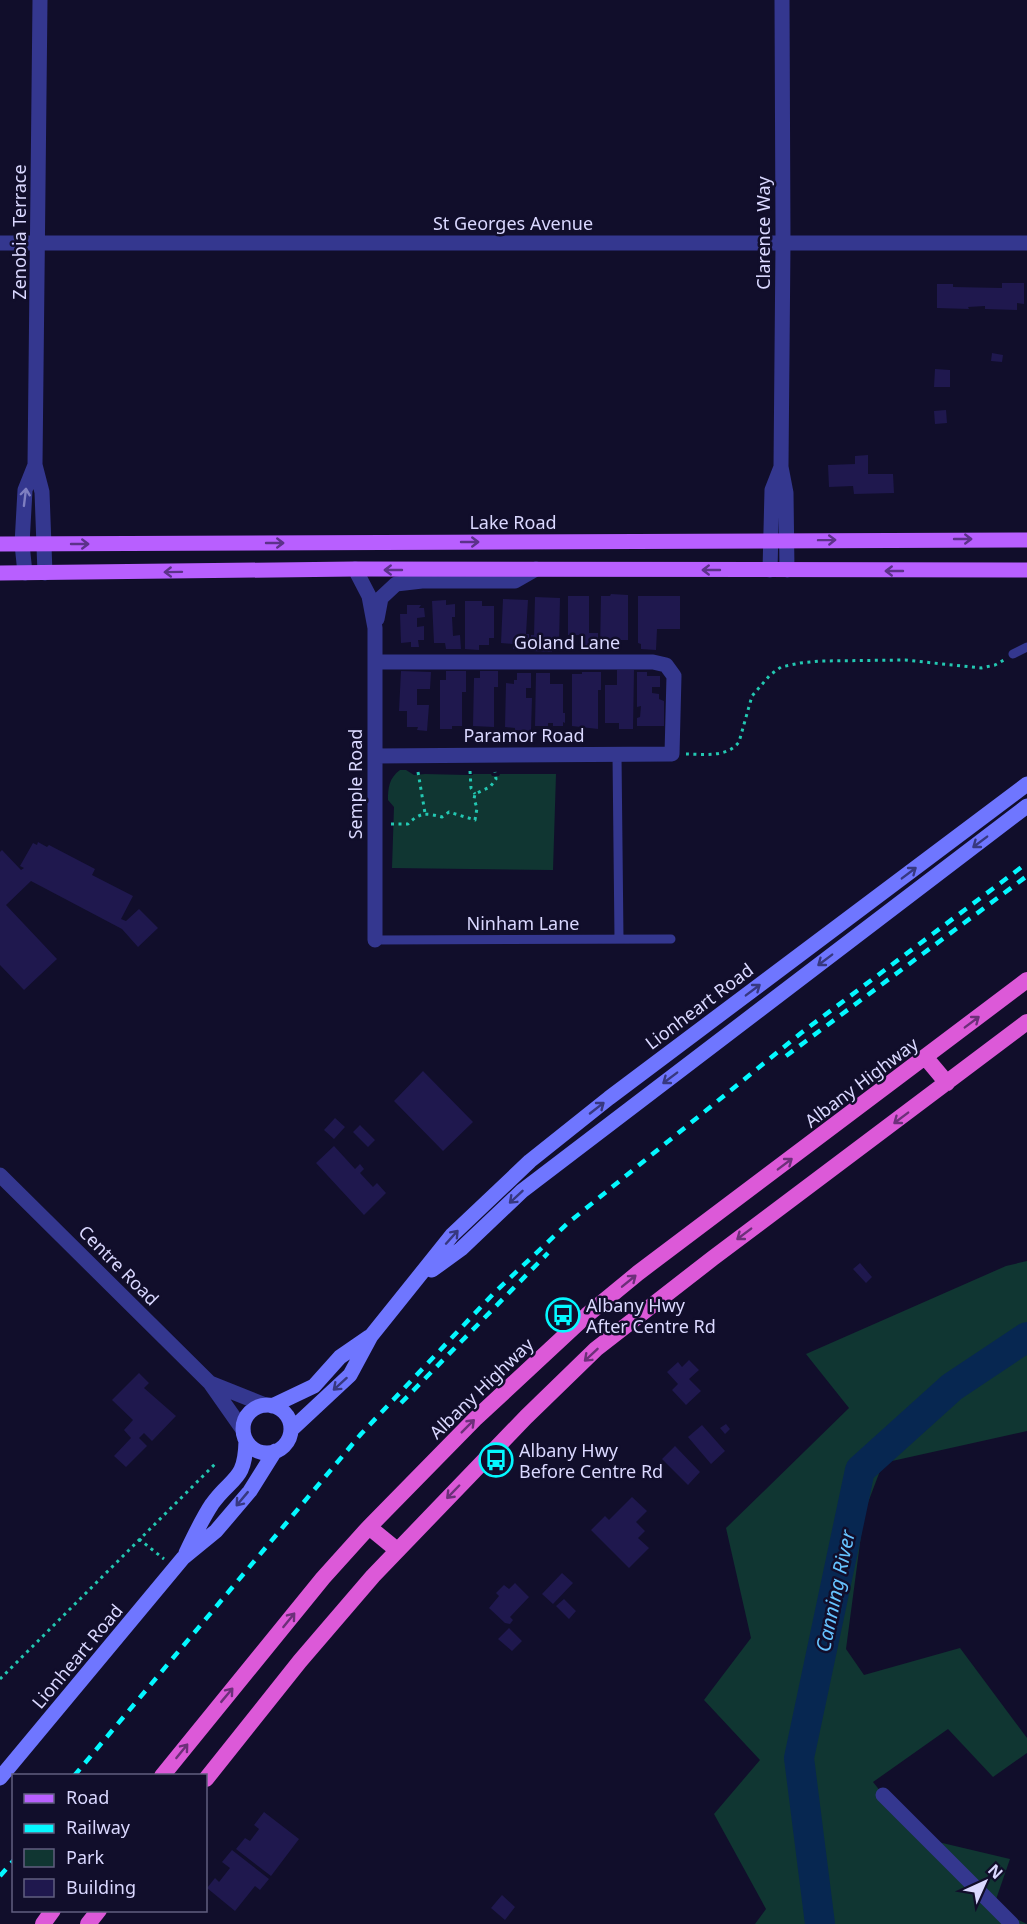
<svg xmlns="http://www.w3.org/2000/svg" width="1027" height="1924" font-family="'Noto Sans',sans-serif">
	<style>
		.green { fill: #103632 }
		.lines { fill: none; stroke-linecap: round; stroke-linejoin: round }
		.river { stroke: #072751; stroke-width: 30 }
		.building { fill: #1f184e }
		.path { stroke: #23c8b2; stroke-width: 3; stroke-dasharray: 3 4.5; stroke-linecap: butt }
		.service { stroke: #34378f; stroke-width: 9 }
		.minor { stroke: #34378f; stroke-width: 15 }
		.secondary { stroke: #6f76ff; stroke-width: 15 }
		.primary { stroke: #b85fff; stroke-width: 15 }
		.trunk { stroke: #dc59d8; stroke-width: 16 }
		.rail { stroke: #04f8ff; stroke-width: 4.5; stroke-dasharray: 9 8; stroke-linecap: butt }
		.oneway { stroke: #7f7fc1 }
		.oneway2 { stroke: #5c328a }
		.oneway3 { stroke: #373880 }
		.oneway4 { stroke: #6c3079 }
		.labels { text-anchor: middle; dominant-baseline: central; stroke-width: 5; stroke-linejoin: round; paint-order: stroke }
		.street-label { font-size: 18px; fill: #dad8ff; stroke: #110e2b }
		.poi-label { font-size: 18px; fill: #dad8ff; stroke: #110e2b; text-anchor: start }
		.water-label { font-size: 20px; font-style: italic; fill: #66c3ff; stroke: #110e2b }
	</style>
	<rect width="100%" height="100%" fill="#110e2b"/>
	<path class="green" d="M400 770H406L414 775 425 774 467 775H473V774H491L492 776H499L500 774H556L553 870 392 868 394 807 388 800C388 788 389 778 400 770Z
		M1027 1261V1431L883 1463 864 1513 846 1649 864 1675 960 1648 1027 1738V1753L993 1777 948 1729 873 1782 917 1837 1010 1859 993 1908 1027 1924H755L766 1909 714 1814 760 1760 704 1700 751 1638 726 1528 849 1408 806 1354 1006 1266Z"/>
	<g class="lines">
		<path class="river" d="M820 1924 799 1758 860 1470 952 1387 1027 1337"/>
	</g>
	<path class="building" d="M1002 283H1024V304L1017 303V310L985 309V306L968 307 969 309 937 308V284H953V287L1002 288Z
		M992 353 1003 355 1002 362 991 361Z
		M935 369 950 370V387H934Z
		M946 410 947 423 935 424 934 411Z
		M868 455V474H893L894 493 854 494 853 486 829 487 828 465 855 464V456Z
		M611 594 628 595V640H619V643H615V650H600L601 596H610Z
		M568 596H589V633H598V650H580V635H568Z
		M638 596H680V629H657L656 650 641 649V644L638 643Z
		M535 597 560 598 559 644H552V652L531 651V635H534Z
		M503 599 528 600 526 634H529V649H513V644L501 643Z
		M446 600V605L455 604V617H452L453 636 460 635 461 649H446L445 643H434L432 601Z
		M465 601H482V606H494V638H489V645H479V650L465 649Z
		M407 605H421L419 608H424L425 617 417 618V627L424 626V640H418L419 647H411V642L401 643 400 614H407Z
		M617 670H634L633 729H619V723H605V685H617Z
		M401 671 431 672 430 689H417V705H429L427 731 417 730 418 727H407V711H399Z
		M446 671H466V692H462V726H452V729H440V680H446Z
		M480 671H498V687H494V727L473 726 474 678H480Z
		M582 672H601V690H598V729L572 726V674H582Z
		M637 672H647V676H660V687H652V693L659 694V699L664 701V726H637V718L640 717 641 706 637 707Z
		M517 673H531V688H526V698H532L531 731 515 730V728L505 727 506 683 514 684V680H517Z
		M536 673H550V684H563V713H565V723L563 722V726H553V723H548V726H535Z
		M38 842 47 847 49 845 95 869 92 875 133 896 121 919 126 921 139 909 158 928 138 947 122 929 31 881 6 905 57 959 24 990 0 965V852L2 850 21 870 24 868 20 866 33 843 37 845Z
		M423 1071 473 1122 443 1151 394 1101Z
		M335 1118 345 1127 334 1139 324 1130Z
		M360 1125 375 1140 368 1147 353 1132Z
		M334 1146 355 1169 360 1164 364 1169 360 1173 373 1187 377 1183 386 1193 364 1215 316 1163Z
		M860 1263 872 1277 866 1283 853 1269Z
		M559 1305 563 1308 555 1315 552 1312Z
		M689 1360 699 1370 689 1379 701 1391 686 1405 672 1390 678 1384 667 1372 678 1362 682 1367Z
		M139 1373 149 1383 144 1388 176 1416 152 1441 144 1433 139 1438 147 1446 126 1467 114 1456 131 1438 124 1430 133 1420 112 1400Z
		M726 1424 730 1429 725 1434 720 1428Z
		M702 1425 725 1451 711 1464 688 1437Z
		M675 1446 700 1472 688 1485 662 1459Z
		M632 1497 647 1511 636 1522 645 1531 638 1538 649 1548 629 1568 591 1530 605 1516 609 1520Z
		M562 1573 573 1583 553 1604 542 1594Z
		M515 1583 529 1597 510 1617 513 1620 510 1624 505 1623 489 1608 499 1596 496 1593 504 1585 509 1589Z
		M564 1599 576 1611 569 1619 556 1606Z
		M509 1628 522 1641 512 1651 498 1639Z
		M264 1812 299 1839 271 1876 236 1849 245 1838 250 1841 259 1829 254 1825Z
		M232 1850 269 1879 260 1890 255 1886 235 1911 207 1888 215 1878 219 1882 230 1868 222 1862Z
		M502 1895 515 1907 505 1920 491 1908Z"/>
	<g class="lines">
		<path class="path" d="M686 754C704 754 727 758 739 742L752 696 770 675 781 667 800 663 821 661 905 660 981 668 995 665 1004 660
			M470 771 471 788 475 794
			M418 772 425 813
			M391 824H408C420 812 426 813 442 817L449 812 475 820 477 808 474 799 475 794 490 787 496 779 495 772
			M139 1539 164 1559
			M0 1679 217 1462"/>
		<path class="service" d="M1013 654 1027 647
			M617 755 619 939
			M375 940 671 939"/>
		<path class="minor" d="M40 0 35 465 42 492 45 573
			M782 0 783 242 781 467 786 493 787 570
			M0 243H1027
			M355 569 369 596 375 628V940
			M770 570 772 490 781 467
			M25 573 22 544 25 490 35 465
			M377 619 381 598 396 584 422 581H515L536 569
			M375 662H653L666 665 674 676 672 754 375 756
			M0 1175 210 1383 243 1430
			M210 1383 265 1405
			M883 1795 1012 1924"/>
		<path class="secondary" d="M432 1270 461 1249 522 1191 1027 806
			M243 1429a24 24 0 1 1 48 0a24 24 0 1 1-48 0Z
			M272 1406 314 1386 340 1357 369 1337
			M291 1430 350 1375 371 1336 452 1235 530 1161 609 1098 1027 784
			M186 1553C194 1536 202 1519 212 1504 232 1476 245 1482 246 1441
			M0 1778 183 1558 216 1531 250 1491 275 1451"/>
		<path class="primary" d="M0 544 1027 540
			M0 573 355 569 1027 570"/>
		<path class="trunk" d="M926 1058 947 1083
			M369 1527 397 1550
			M162 1776 323 1578 369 1527 475 1419 587 1315 638 1273 1027 980
			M206 1779 300 1661 373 1576 526 1417 596 1349 713 1258 1027 1022
			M43 1924 53 1910
			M88 1924 99 1910"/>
		<path class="rail" d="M786 1056 1027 876
			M401 1403 548 1253
			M74 1776 361 1434 494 1293 568 1223 801 1033 1027 863
			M0 1876 14 1860"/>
	</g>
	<defs><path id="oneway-shaft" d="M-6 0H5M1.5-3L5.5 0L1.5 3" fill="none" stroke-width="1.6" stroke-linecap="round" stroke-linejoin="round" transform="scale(1.5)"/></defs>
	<use class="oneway" href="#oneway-shaft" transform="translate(25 497) rotate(-83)"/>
	<g class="oneway2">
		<use href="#oneway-shaft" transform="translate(963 539)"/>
		<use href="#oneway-shaft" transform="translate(827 540) rotate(-1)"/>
		<use href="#oneway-shaft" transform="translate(470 542)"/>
		<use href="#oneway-shaft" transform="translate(275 543)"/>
		<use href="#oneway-shaft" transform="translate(80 544)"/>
		<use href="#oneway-shaft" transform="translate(393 570) rotate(-180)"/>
		<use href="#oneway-shaft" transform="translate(711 570) rotate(-180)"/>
		<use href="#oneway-shaft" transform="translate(894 571) rotate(-180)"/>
		<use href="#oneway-shaft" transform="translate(173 572) rotate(179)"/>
	</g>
	<g class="oneway3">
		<use href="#oneway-shaft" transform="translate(980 842) rotate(143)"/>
		<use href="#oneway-shaft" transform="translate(909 873) rotate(-37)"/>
		<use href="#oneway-shaft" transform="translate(825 960) rotate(143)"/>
		<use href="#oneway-shaft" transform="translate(753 990) rotate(-37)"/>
		<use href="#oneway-shaft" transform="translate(670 1078) rotate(143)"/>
		<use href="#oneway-shaft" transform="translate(597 1108) rotate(-38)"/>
		<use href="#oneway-shaft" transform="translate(516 1197) rotate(137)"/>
		<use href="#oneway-shaft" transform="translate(452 1237) rotate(-48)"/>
		<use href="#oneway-shaft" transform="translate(340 1384) rotate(138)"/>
		<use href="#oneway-shaft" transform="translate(242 1499) rotate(130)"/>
	</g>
	<g class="oneway4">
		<use href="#oneway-shaft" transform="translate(972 1022) rotate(-37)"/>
		<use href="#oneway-shaft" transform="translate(901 1118) rotate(143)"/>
		<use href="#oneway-shaft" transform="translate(785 1164) rotate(-37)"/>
		<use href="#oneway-shaft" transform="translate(744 1234) rotate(143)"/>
		<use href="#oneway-shaft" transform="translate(629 1281) rotate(-39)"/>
		<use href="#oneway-shaft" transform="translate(591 1355) rotate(137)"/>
		<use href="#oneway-shaft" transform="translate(468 1426) rotate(-45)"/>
		<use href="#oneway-shaft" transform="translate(453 1492) rotate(134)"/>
		<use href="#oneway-shaft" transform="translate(289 1620) rotate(-51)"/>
		<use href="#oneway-shaft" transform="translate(227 1695) rotate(-50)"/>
		<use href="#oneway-shaft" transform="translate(182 1751) rotate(-51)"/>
	</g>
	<defs>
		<g id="bus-ring" transform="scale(1.725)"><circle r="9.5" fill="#110e2b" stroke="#04f8ff" stroke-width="1.5"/><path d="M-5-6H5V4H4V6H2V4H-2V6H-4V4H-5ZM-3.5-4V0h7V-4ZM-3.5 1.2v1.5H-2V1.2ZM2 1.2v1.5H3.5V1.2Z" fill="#04f8ff"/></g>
	</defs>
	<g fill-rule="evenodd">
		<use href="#bus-ring" x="563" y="1315"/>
		<use href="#bus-ring" x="496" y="1460"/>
	</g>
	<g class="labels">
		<g class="street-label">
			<text x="513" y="223">St Georges Avenue</text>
			<text transform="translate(19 232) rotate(-90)">Zenobia Terrace</text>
			<text transform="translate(763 233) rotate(-90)">Clarence Way</text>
			<text x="513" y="522">Lake Road</text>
			<text x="567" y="642">Goland Lane</text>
			<text x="524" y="735">Paramor Road</text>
			<text transform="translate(355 784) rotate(-90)">Semple Road</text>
			<text x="523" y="923">Ninham Lane</text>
			<text transform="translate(699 1006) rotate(-37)">Lionheart Road</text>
			<text transform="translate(861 1082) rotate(-37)">Albany Highway</text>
			<text transform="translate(119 1265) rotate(45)">Centre Road</text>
			<text transform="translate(481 1388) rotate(-44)">Albany Highway</text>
			<text transform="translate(77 1656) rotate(-50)">Lionheart Road</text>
		</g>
		<g class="poi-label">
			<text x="586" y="1305">Albany Hwy<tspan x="586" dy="21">After Centre Rd</tspan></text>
			<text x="519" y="1450">Albany Hwy<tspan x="519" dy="21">Before Centre Rd</tspan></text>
		</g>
		<g class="water-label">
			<text transform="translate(835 1591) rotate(-78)">Canning River</text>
		</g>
	</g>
	<rect x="12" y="1774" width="195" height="138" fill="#110e2b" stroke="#615f80" stroke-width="1.5"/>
	<rect x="24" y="1794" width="30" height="9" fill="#b85fff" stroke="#615f80" stroke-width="1.5"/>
	<text x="66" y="1804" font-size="18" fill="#dad8ff">Road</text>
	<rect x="24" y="1824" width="30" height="9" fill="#04f8ff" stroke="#615f80" stroke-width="1.5"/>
	<text x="66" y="1834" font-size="18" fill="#dad8ff">Railway</text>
	<rect x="24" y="1849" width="30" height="18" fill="#103632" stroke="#615f80" stroke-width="1.5"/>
	<text x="66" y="1864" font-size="18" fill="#dad8ff">Park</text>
	<rect x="24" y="1879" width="30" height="18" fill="#1f184e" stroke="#615f80" stroke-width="1.5"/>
	<text x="66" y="1894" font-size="18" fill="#dad8ff">Building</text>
	<g transform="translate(985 1882) rotate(45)" stroke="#110e2b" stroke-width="4.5" paint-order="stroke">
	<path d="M0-4.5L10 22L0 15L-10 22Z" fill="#dad8ff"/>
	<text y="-9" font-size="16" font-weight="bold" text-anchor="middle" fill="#dad8ff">N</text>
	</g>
</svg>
